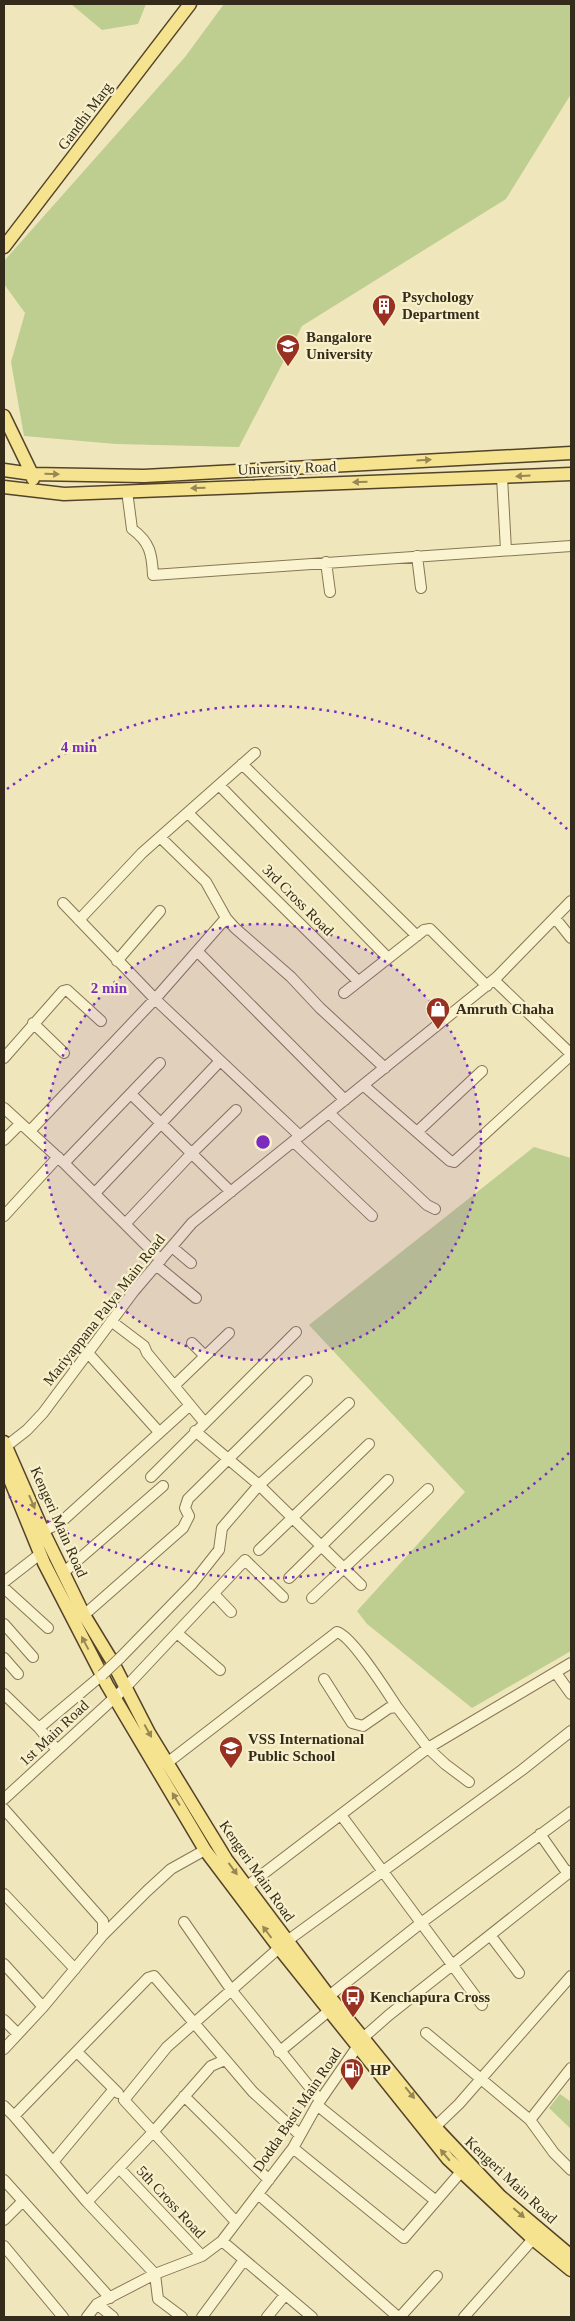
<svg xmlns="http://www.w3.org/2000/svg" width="575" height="2321" font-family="Georgia,serif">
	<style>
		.green { fill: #becd90 }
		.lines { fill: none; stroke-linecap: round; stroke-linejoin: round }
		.minor-casing { stroke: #877655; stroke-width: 12 }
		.major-casing { stroke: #54432a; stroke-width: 15 }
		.minor { stroke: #faf3cf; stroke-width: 10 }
		.major { stroke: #f6e390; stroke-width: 12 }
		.minor-bridge-casing { stroke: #877655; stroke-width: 12; stroke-linecap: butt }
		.minor-bridge { stroke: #faf3cf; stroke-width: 10 }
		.oneway { fill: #968755 }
		.ring { fill: none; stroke: #7b2cbf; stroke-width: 2.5; stroke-dasharray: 2.5 5 }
		.labels { text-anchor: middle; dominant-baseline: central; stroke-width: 4.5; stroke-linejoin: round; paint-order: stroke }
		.street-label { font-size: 15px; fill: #352b1a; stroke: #f7f0cb }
		.poi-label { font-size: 15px; font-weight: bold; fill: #352b1a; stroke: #f7f0cb; text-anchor: start }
		.centre { fill: #7b2cbf; stroke: #f7f0cb; stroke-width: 2.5 }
		.ring-label { font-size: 15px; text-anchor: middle; font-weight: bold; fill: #7b2cbf; stroke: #f7f0cb; stroke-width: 4.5; stroke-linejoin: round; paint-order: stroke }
	</style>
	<rect width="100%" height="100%" fill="#efe7bb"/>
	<path class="green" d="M71 4H146L138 24 102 30Z
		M224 4H571V94L506 199 302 326 239 447 116 444 24 436 11 362 25 313 4 284V261L185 57Z
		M534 1147 571 1158V1651L472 1708 367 1624 357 1611 465 1492 309 1325Z
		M560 2094 571 2102V2129L549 2108Z"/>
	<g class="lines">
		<g class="minor-casing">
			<path id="minor" d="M502 477 506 550
				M127 491 132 529C150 542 152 554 153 575L571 546
				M417 556 421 588
				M326 562 330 592
				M242 764 417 936
				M219 785 388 958
				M189 814 358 981
				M161 838 206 882 226 918 235 928 291 977 320 1008 385 1068
				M63 903 155 999 300 1136
				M555 918 571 938
				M79 920 142 853 255 753
				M197 951 345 1100
				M117 961 160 911
				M494 980 571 1054
				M344 993 424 930 430 929 487 986
				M33 1023 64 1053
				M4 1058 63 991 67 990 101 1021
				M363 1085 450 1161 454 1162 571 1055
				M131 1094 231 1192
				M4 1108 64 1163 161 1260
				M329 1113 427 1205 435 1209
				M30 1131 155 999 226 918
				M417 1132 482 1071
				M4 1140 20 1124
				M294 1142 372 1216
				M64 1163 160 1063
				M95 1193 220 1061
				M4 1216 58 1157
				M126 1223 192 1153 236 1110
				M172 1247 191 1263
				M156 1265 196 1298
				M111 1321 144 1346 147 1353 204 1422
				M192 1343 205 1356
				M88 1353 159 1432
				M175 1385 229 1333
				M195 1431 259 1485 361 1585
				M4 1448 27 1430 43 1413 134 1291 192 1223 497 977 571 901
				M151 1477 296 1332
				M43 1531 60 1523 190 1405
				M259 1550 369 1444
				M63 1573 163 1486
				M289 1578 388 1480
				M4 1582 40 1554
				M4 1588 48 1628
				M214 1594 231 1612
				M312 1598 428 1489
				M84 1615 183 1528 189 1516 185 1508 188 1499 307 1381
				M4 1624 33 1657
				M177 1633 220 1670
				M4 1658 18 1674
				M120 1658 192 1584 219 1550 222 1528 259 1485 349 1403
				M556 1673 571 1694
				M324 1679 352 1723 363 1726 389 1708 397 1707 428 1748 445 1764 469 1782
				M4 1694 39 1728
				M57 1750 39 1728 102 1675
				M167 1763 337 1632C352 1636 387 1692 397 1707
				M4 1799 125 1688 245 1560 283 1597
				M4 1809 103 1921V1935
				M341 1815 482 2005
				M540 1834 568 1874
				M246 1887 428 1748 571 1663
				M4 1894 75 1969
				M184 1922 232 1991 320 2100
				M490 1935 519 1973
				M287 1941 522 1770 571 1731
				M4 1964 43 2007
				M329 1996 421 1923 571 1812
				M4 2020 18 2034
				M426 2033 530 2120 554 2153 571 2170
				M4 2049 43 2007 103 1935 147 1891 171 1869 205 1850
				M77 2052 118 2093
				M279 2052 330 2010
				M184 2096 269 2180
				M317 2105 436 2201
				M4 2106 14 2116
				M530 2120 571 2068
				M435 2127 459 2104 571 1976
				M293 2148 404 2238 460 2173
				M53 2162 114 2089
				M119 2168 202 2256
				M4 2180 110 2298
				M258 2194 398 2317
				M87 2202 154 2131 211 2066 225 2060
				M4 2220 22 2202
				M236 2222 124 2100 167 2047 279 1948
				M222 2241 312 2317
				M4 2246 63 2317
				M97 2304 113 2317
				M87 2317 97 2304 155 2274 202 2256 222 2241 293 2148 317 2105 364 2037 389 2015 571 1871
				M182 2317 158 2299 155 2274 87 2202 14 2116 148 1978 154 1976 253 2092 299 2134
				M202 2317 244 2260
				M267 2317 285 2295
				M400 2317 437 2276
				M464 2317 533 2239"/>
		</g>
		<g class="major-casing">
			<path id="major" d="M4 247 190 4
				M4 416 32 474 33 479
				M4 470 32 474 144 476 571 453
				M4 487 64 494 571 474
				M4 1442 43 1531 84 1615 112 1661 149 1733 226 1859 329 1996 435 2127 500 2196 571 2256
				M4 1465 44 1563 107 1685 205 1850 279 1948 448 2159 533 2239 571 2270"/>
		</g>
		<use href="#minor" class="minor"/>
		<use href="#major" class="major"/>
		<g class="minor-bridge-casing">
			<path id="minor-bridge" d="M102 1675 120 1658"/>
		</g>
		<use href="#minor-bridge" class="minor-bridge"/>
	</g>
	<defs><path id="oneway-solid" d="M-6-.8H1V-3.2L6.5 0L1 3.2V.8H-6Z" transform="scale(1.25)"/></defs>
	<g class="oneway">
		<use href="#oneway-solid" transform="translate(424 460) rotate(-3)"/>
		<use href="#oneway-solid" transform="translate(52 474) rotate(1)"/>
		<use href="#oneway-solid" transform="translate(523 476) rotate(177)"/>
		<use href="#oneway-solid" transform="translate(360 482) rotate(178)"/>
		<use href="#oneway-solid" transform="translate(198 488) rotate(178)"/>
		<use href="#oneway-solid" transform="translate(32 1502) rotate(67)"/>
		<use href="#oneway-solid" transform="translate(85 1643) rotate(-118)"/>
		<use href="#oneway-solid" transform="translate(148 1731) rotate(61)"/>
		<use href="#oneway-solid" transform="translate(176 1799) rotate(-121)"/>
		<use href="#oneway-solid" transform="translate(233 1869) rotate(54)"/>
		<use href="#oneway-solid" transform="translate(267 1932) rotate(-127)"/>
		<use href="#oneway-solid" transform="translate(410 2093) rotate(51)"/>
		<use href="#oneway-solid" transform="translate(445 2155) rotate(-130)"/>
		<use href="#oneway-solid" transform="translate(519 2213) rotate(41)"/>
	</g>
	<circle cx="263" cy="1142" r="218" fill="#7b2cbf" fill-opacity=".12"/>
	<g class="ring">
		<circle cx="263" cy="1142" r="218"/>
		<path d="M569 1453A436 436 0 0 1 7 1495M7 789A436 436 0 0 1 569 831"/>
	</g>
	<defs>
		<g id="building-pin" transform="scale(1.25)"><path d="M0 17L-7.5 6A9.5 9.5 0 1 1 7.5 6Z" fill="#983122" stroke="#f7f0cb"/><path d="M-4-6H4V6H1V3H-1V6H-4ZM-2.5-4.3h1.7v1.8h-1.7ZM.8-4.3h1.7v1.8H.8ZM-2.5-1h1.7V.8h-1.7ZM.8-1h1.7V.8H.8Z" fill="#fff"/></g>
		<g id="university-pin" transform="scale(1.25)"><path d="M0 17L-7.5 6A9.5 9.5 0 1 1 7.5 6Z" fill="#983122" stroke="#f7f0cb"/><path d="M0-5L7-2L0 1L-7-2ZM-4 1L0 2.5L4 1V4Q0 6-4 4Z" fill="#fff"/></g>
		<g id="shop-pin" transform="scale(1.25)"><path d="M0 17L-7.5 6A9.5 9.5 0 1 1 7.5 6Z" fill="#983122" stroke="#f7f0cb"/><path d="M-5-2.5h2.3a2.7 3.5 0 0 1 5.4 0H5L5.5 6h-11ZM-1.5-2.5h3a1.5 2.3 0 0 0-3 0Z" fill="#fff"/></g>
		<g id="school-pin" transform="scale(1.25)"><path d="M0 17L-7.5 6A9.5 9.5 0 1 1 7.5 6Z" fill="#983122" stroke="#f7f0cb"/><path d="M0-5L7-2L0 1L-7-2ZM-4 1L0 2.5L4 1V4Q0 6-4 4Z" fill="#fff"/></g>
		<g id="bus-pin" transform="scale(1.25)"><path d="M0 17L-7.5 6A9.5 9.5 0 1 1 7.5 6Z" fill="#983122" stroke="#f7f0cb"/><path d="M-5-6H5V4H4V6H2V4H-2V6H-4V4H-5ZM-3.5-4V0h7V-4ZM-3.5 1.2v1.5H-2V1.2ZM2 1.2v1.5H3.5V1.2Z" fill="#fff"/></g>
		<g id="fuel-pin" transform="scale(1.25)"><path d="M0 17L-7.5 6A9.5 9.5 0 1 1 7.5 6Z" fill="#983122" stroke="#f7f0cb"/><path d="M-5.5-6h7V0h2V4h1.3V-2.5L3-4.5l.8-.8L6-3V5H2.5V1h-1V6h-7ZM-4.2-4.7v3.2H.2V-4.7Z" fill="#fff"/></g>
	</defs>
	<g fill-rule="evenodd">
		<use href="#building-pin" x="384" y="306"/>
		<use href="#university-pin" x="288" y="346"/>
		<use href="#shop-pin" x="438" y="1009"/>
		<use href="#school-pin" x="231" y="1748"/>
		<use href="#bus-pin" x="353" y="1997"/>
		<use href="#fuel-pin" x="352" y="2070"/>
	</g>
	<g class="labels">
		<g class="street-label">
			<text transform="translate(85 116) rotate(-53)">Gandhi Marg</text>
			<text transform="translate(287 468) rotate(-2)">University Road</text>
			<text transform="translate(298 900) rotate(45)">3rd Cross Road</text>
			<text transform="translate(104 1310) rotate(-52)">Mariyappana Palya Main Road</text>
			<text transform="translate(59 1522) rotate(66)">Kengeri Main Road</text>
			<text transform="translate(54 1733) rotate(-43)">1st Main Road</text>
			<text transform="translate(257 1871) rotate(55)">Kengeri Main Road</text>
			<text transform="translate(297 2110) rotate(-56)">Dodda Basti Main Road</text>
			<text transform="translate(511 2180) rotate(43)">Kengeri Main Road</text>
			<text transform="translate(171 2202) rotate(47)">5th Cross Road</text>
		</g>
		<g class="poi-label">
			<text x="402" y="297">Psychology<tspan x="402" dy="17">Department</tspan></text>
			<text x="306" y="337">Bangalore<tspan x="306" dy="17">University</tspan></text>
			<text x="456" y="1009">Amruth Chaha</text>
			<text x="248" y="1739">VSS International<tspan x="248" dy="17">Public School</tspan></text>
			<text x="370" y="1997">Kenchapura Cross</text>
			<text x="370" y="2070">HP</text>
		</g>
	</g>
	<circle cx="263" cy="1142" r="8" class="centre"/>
	<g class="ring-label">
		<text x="79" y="752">4 min</text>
		<text x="109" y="993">2 min</text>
	</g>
	<rect width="575" height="2321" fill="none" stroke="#352b1a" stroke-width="10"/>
</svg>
